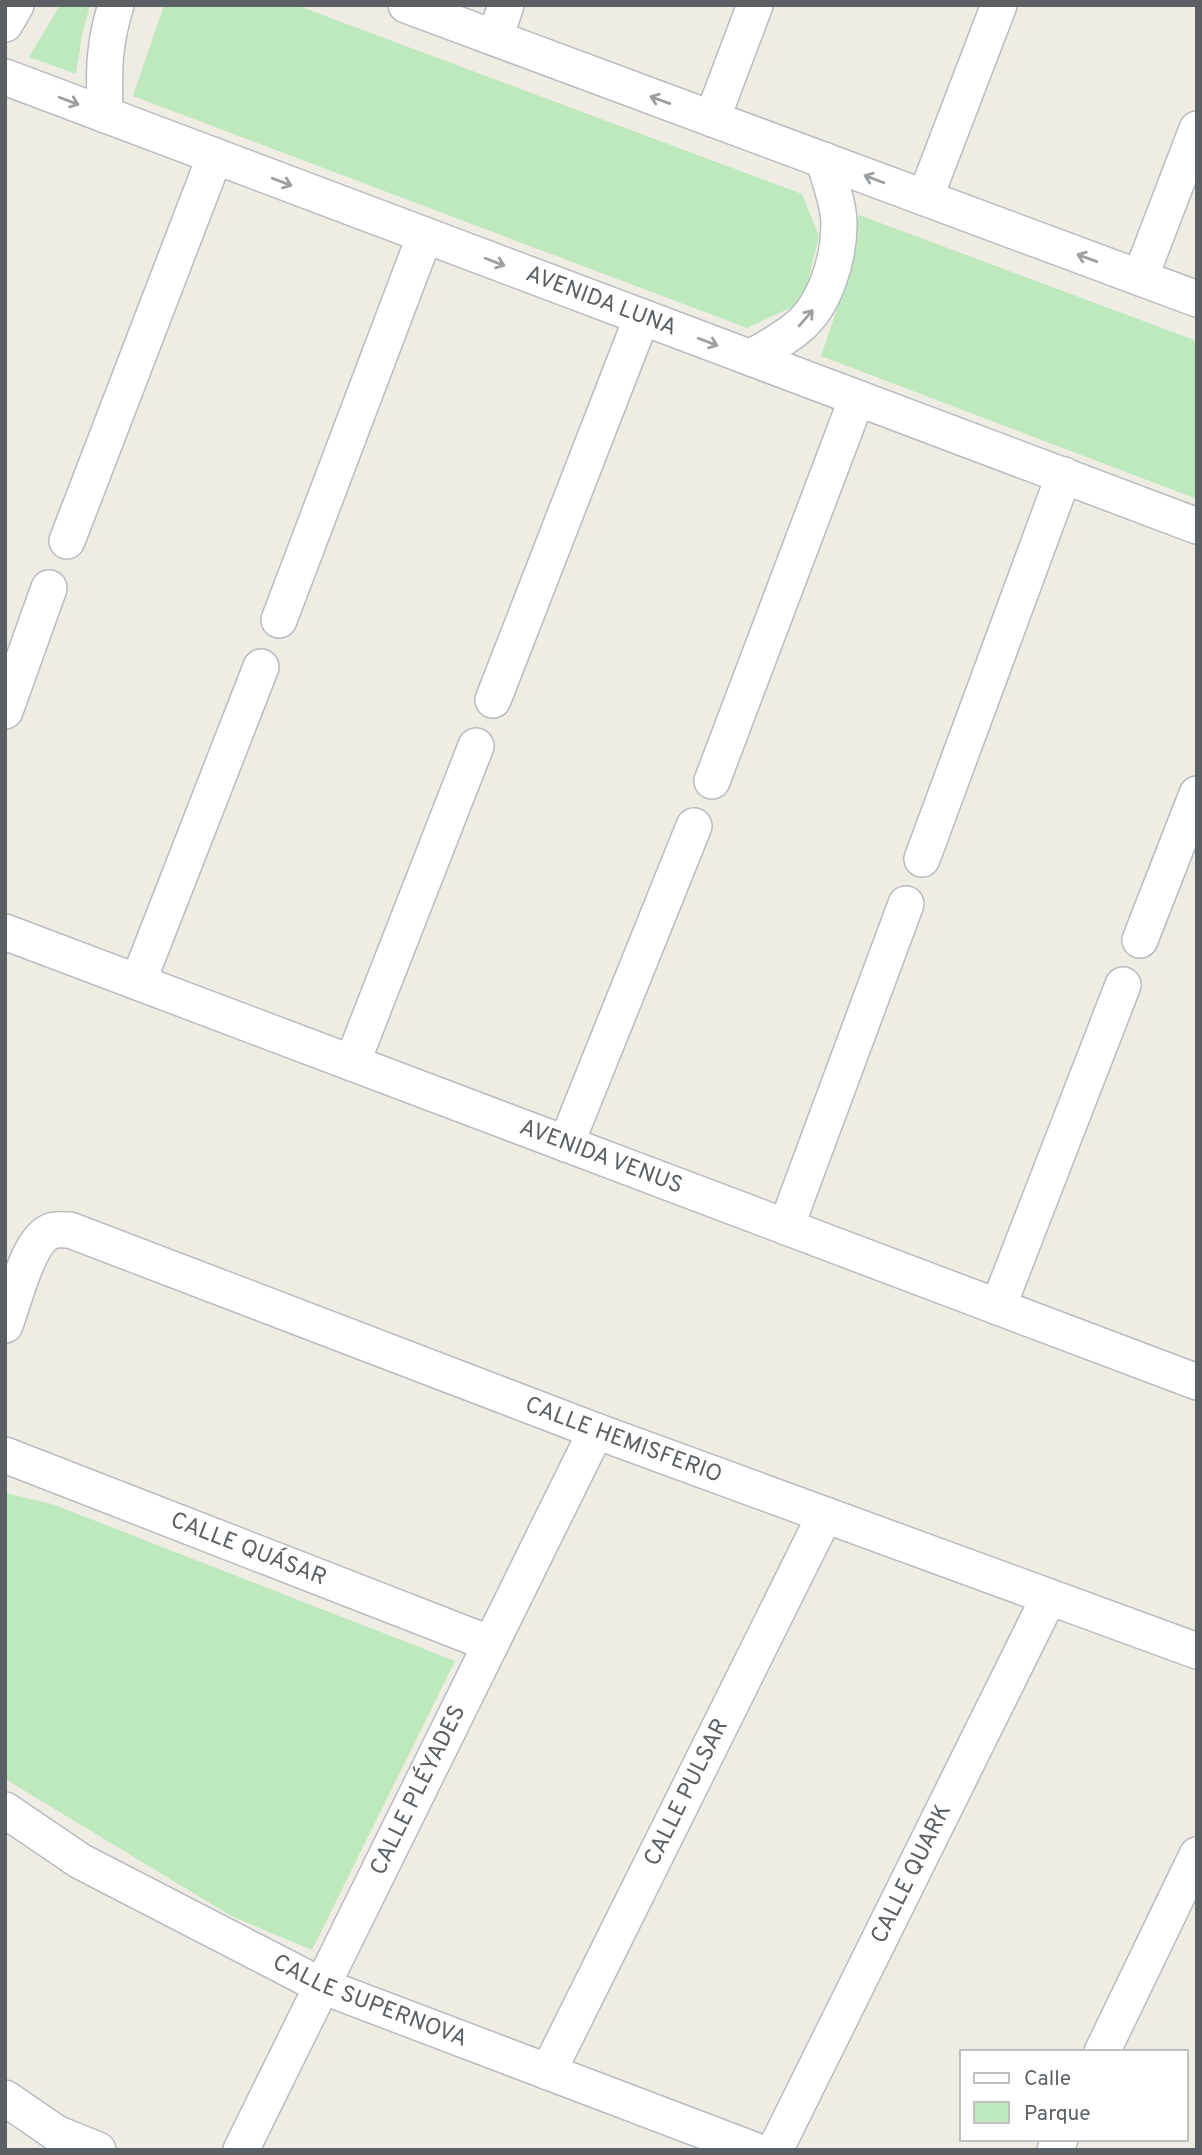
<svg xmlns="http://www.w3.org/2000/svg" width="1202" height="2155" font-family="Overpass,sans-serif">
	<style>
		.green { fill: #bee9bd }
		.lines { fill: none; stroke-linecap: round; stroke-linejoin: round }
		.minor-casing { stroke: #b8bbc0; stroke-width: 38 }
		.minor { stroke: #fff; stroke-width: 35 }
		.oneway { stroke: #9da0a3 }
		.labels { text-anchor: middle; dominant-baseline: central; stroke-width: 5; stroke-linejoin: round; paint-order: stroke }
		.street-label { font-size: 23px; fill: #5b6065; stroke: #fff }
	</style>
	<rect width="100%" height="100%" fill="#efece3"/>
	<path class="green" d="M60 5H90L82 35 76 74 29 57Z
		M164 5H296L802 194 819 236 803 302 747 328 133 96Z
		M859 215 1197 341V499L821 356 839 303Z
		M5 1493 52 1504 455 1661 312 1950 233 1917 5 1779Z"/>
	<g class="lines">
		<g class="minor-casing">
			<g id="minor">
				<path d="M406 5 1197 299"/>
				<path d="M5 24 16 5"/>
				<path d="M495 38 506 5"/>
				<path id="s1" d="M5 77 1197 526"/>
				<path d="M105 115C104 72 103 47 116 5"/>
				<path d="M712 119 755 5"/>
				<path d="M925 198 999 5"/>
				<path d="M1140 278 1197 129"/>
				<path d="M751 358C766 348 783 340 797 328 825 306 839 259 839 224 839 203 829 180 824 160"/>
				<path d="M67 541 215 156"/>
				<path d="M279 620 425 235"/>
				<path d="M493 700 642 317"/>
				<path d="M5 711 49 588"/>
				<path d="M712 781 857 398"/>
				<path d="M922 859 1064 475"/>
				<path id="s2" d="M5 932 1197 1382"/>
				<path d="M1140 940 1197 794"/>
				<path d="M138 982 261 667"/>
				<path d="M352 1063 476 746"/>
				<path d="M566 1144 694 826"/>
				<path d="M786 1227 906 904"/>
				<path d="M998 1307 1123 985"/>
				<path id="s3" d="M5 1325C14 1302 27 1243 49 1232 54 1229 63 1230 70 1230L596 1431 1197 1651"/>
				<path id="s4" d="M5 1455 491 1644"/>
				<path id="s5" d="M5 1810 80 1861 322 1986 754 2150"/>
				<path d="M1102 2052 1197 1855"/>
				<path id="s6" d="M548 2072 825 1515"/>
				<path d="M5 2098 56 2133 98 2150"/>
				<path id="s7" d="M241 2150 596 1431"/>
				<path id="s8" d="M775 2150 1049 1597"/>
				<path d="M1055 2150 1060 2139"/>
			</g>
		</g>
		<use href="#minor" class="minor"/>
	</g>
	<defs><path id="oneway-shaft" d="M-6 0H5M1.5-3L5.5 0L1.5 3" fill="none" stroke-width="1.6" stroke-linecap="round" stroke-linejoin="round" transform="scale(1.75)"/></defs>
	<g class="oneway">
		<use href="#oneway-shaft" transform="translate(660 100) rotate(-160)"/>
		<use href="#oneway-shaft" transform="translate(69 101) rotate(21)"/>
		<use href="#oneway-shaft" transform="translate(874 179) rotate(-159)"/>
		<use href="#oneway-shaft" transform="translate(282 182) rotate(21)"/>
		<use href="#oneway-shaft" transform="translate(1087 258) rotate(-160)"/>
		<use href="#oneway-shaft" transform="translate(495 262) rotate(21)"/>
		<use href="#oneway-shaft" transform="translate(806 318) rotate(-49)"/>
		<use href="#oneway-shaft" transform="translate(708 342) rotate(21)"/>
	</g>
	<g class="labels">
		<g class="street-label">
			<text stroke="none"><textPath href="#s1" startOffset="637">AVENIDA LUNA</textPath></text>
			<text stroke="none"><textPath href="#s2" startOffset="637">AVENIDA VENUS</textPath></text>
			<text stroke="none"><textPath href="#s3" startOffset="718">CALLE HEMISFERIO</textPath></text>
			<text stroke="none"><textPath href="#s4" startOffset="261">CALLE QUÁSAR</textPath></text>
			<text stroke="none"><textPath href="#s7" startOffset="401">CALLE PLÉYADES</textPath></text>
			<text stroke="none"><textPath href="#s6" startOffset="312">CALLE PULSAR</textPath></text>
			<text stroke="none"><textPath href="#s8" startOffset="308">CALLE QUARK</textPath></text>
			<text stroke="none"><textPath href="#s5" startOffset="413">CALLE SUPERNOVA</textPath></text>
		</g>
	</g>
	<rect width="1202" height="2155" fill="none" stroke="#5b6065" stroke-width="14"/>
	<rect x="960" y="2050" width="228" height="91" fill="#ffffff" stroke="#bdbfc1" stroke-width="2"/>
	<rect x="974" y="2073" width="35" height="10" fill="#ffffff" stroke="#bdbfc1" stroke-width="2"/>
	<text x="1024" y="2085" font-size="21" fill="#5b6065">Calle</text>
	<rect x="974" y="2102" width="35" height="21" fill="#bee9bd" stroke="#bdbfc1" stroke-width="2"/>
	<text x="1024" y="2120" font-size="21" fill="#5b6065">Parque</text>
</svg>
